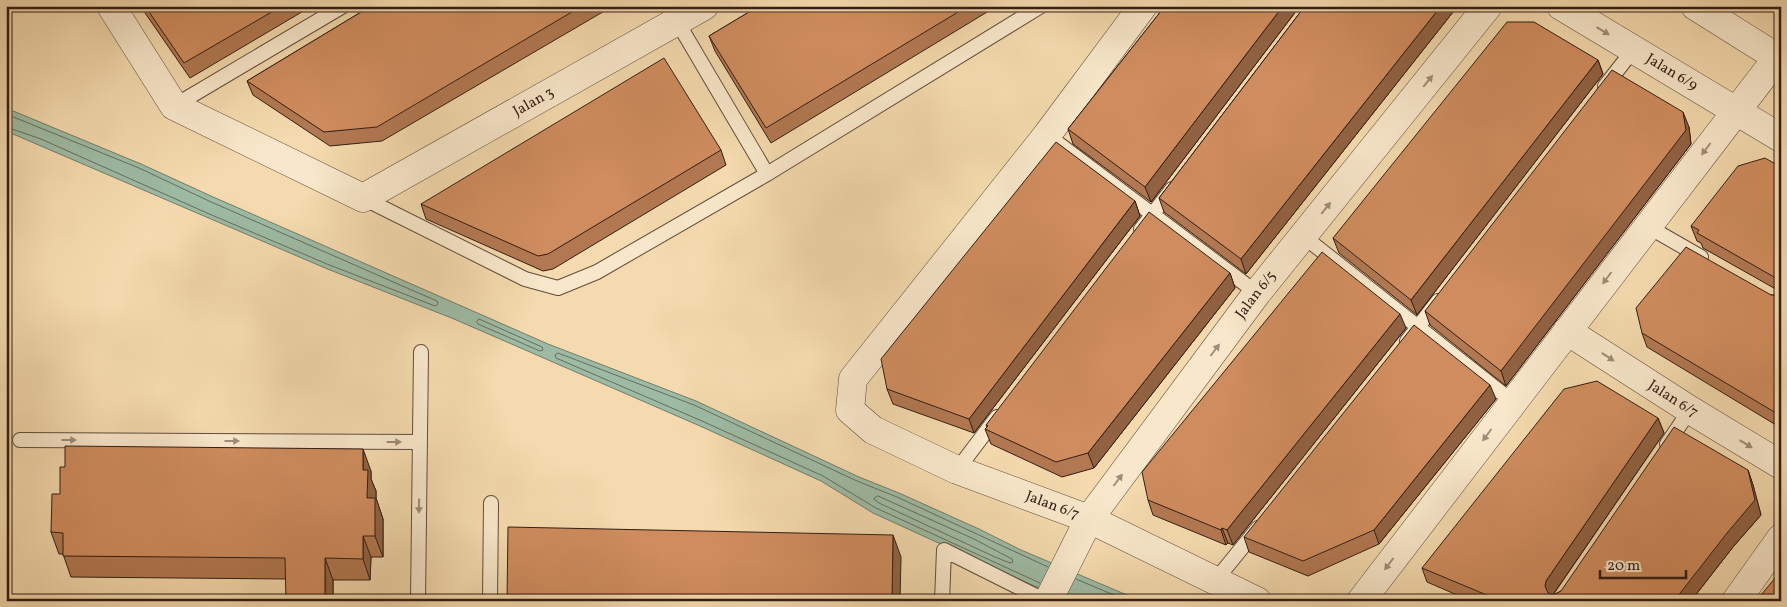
<svg xmlns="http://www.w3.org/2000/svg" width="1787" height="607" font-family="Vollkorn,serif">
	<style>
		.water { fill: #9dbba4; stroke: #727c6b }
		.lines { fill: none; stroke-linecap: round; stroke-linejoin: round }
		.shore { stroke: #686c5c; stroke-width: 1 }
		.service-casing { stroke: #624c3b; stroke-width: 16 }
		.minor-casing { stroke: #624c3b; stroke-width: 29 }
		.service { stroke: #f8e7ca; stroke-width: 14 }
		.minor { stroke: #f8e7ca; stroke-width: 28 }
		.wall { fill: #b27851; stroke: #321d15 }
		.shaded-wall { fill: #916242; stroke: #321d15 }
		.building { fill: #cf8c5e; stroke: #321d15 }
		.oneway { fill: #9f8c79 }
		.labels { text-anchor: middle; dominant-baseline: central; stroke-width: 5; stroke-linejoin: round; paint-order: stroke }
		.street-label { font-size: 15px; fill: #321d15; stroke: #f8e7ca }
	</style>
	<rect width="100%" height="100%" fill="#f4daae"/>
	<filter id="stains"><feTurbulence type="fractalNoise" baseFrequency=".004" numOctaves="4"/><feColorMatrix values="0 0 0 0 .2 0 0 0 0 .09 0 0 0 0 .02 0 0 0 .5 -.17"/></filter>
	<radialGradient id="worn" r=".72"><stop offset=".6" stop-color="#630" stop-opacity="0"/><stop offset="1" stop-color="#630" stop-opacity=".3"/></radialGradient>
	<path class="water" d="M6 108 141 164 211 196 548 344 696 401 859 477 899 493 979 529 1021 550 1141 601H1069L991 567 873 513 821 481 700 426 454 319 325 268 6 131Z"/>
	<g class="lines">
		<path class="shore" d="M6 114 139 168 209 201 407 288 437 301 438 304 435 306 327 264 207 213 41 139 6 127
			M479 319 542 347 543 350 540 351 478 324 477 322Z
			M878 496 974 539 1012 559 1013 562 1010 563 995 557 879 503 874 499Z
			M1076 579 1128 601
			M1040 583 876 508 823 476 702 421 556 358 555 355 558 353 694 405 857 481 897 497 1048 567"/>
		<g class="service-casing">
			<path id="service" d="M668 6 767 174
				M1605 86 1634 49
				M174 106 343 6
				M1047 135 1257 293
				M363 198 525 279 558 288 597 272 767 174 1041 6
				M1647 226 1701 257
				M1141 229 1172 189
				M1303 236 1513 402
				M1407 341 1438 301
				M20 440 420 442
				M1667 444 1690 410
				M957 470 997 417
				M1215 581 1258 528
				M418 601 421 352
				M490 601 491 503
				M942 601 944 550 1046 601"/>
		</g>
		<g class="minor-casing">
			<g id="minor">
				<path id="s1" d="M111 6 174 106 363 198 704 6"/>
				<path id="s2" d="M1143 6 1047 135 853 379 850 410 873 430 957 470 1089 519 1257 601"/>
				<path id="s3" d="M1561 6 1781 138"/>
				<path d="M1695 6 1781 60"/>
				<path id="s4" d="M1567 331 1690 410 1781 465"/>
				<path id="s5" d="M1048 601 1089 519 1257 293 1488 6"/>
				<path d="M1361 601 1777 58"/>
				<path d="M1736 601 1781 538"/>
			</g>
		</g>
		<use href="#service" class="service"/>
		<use href="#minor" class="minor"/>
	</g>
	<path class="wall" d="M142 6H312L190 78 143 10Z
		M371 6H613L382 141 330 146 253 95 247 81Z
		M759 6H997L771 143 715 51 709 36Z
		M1165 6H1300L1151 202 1073 144 1068 129Z
		M1305 6 1457 7 1246 274 1164 212 1159 198Z
		M1598 60 1603 74 1417 315 1339 253 1333 238Z
		M1689 127 1691 144 1506 386 1430 325 1425 311Z
		M721 150 726 165 553 269 543 271 426 219 421 204Z
		M1781 167V292L1703 248 1701 243 1697 241 1691 226Z
		M1135 201 1140 216 974 433 893 404 887 389Z
		M1230 273 1235 288 1094 468 1062 477 991 444 985 429 987 427 986 425Z
		M1781 294V428L1647 347 1642 333 1771 295H1780Z
		M1406 328 1233 545 1228 543 1226 545 1153 515 1148 500Z
		M1496 399 1379 544 1308 576 1249 552 1244 537Z
		M1658 418 1664 433 1553 595 1561 591 1748 470 1753 485 1761 515 1733 547 1691 601H1471L1427 582 1422 568Z
		M371 471V479L376 491V498L383 519V557H371L370 580H333V601L286 579 71 577 63 554H59L51 532 60 494Z"/>
	<path class="shaded-wall" d="M1283 6H1300L1151 202 1145 187Z
		M1441 6 1457 7 1246 274 1241 259Z
		M1598 60 1603 74 1417 315 1411 300Z
		M1683 112 1689 127 1691 144 1506 386 1501 371Z
		M1135 201 1140 216 974 433 969 419Z
		M1230 273 1235 288 1094 468 1088 453Z
		M1400 314 1406 328 1233 545 1227 530Z
		M1490 385 1496 399 1379 544 1374 530Z
		M1658 418 1664 433 1552 596 1550 601 1545 586 1546 581Z
		M363 449 371 471V479L376 491V498L383 519V557L375 536 367 498 363 470Z
		M1748 470 1753 485 1761 515 1733 547 1691 601H1674Z
		M1222 528 1228 543 1226 545 1221 530Z
		M893 535 901 557 900 601H892Z
		M363 536 371 557 370 580 363 559Z
		M325 558 333 580V601H325Z"/>
	<path class="building" d="M145 6H282L184 63Z
		M371 6H582L377 127 324 132 247 81Z
		M759 6H968L766 128 709 36Z
		M1165 6H1283L1145 187 1068 129Z
		M1305 6H1441L1241 259 1159 198Z
		M1507 22H1534L1598 60 1411 300 1333 238Z
		M664 58 721 150 548 254 538 256 421 204Z
		M1612 70 1683 112 1686 130 1501 371 1425 311Z
		M1056 142 1135 201 969 419 887 389 881 359Z
		M1765 158 1781 167V281L1697 233 1699 230 1691 226 1738 166Z
		M1149 212 1230 273 1088 453 1056 462 985 429 988 426 986 425Z
		M1686 247 1771 295H1780L1781 294V416L1642 333 1636 308Z
		M1322 252 1400 314 1227 530 1222 528 1221 530 1148 500 1142 472Z
		M1414 325 1490 385 1374 530 1303 561 1244 537Z
		M1597 381 1658 418 1546 581 1545 586 1548 593 1553 595 1561 591 1674 427 1748 470 1755 500 1727 533 1674 601H1501L1422 568 1564 389Z
		M65 446 363 449V470H368L367 498H375V536H363V559L325 558V601H286L285 558 63 556V533L51 532 52 494H60V467H65Z
		M508 527 893 535 892 601H507Z
		M1781 571V601H1756Z"/>
	<defs><path id="oneway-solid" d="M-6-.8H1V-3.2L6.5 0L1 3.2V.8H-6Z" transform="scale(1.25)"/></defs>
	<g class="oneway">
		<use href="#oneway-solid" transform="translate(1603 31) rotate(31)"/>
		<use href="#oneway-solid" transform="translate(1428 81) rotate(-51)"/>
		<use href="#oneway-solid" transform="translate(1706 149) rotate(127)"/>
		<use href="#oneway-solid" transform="translate(1326 208) rotate(-51)"/>
		<use href="#oneway-solid" transform="translate(1607 278) rotate(127)"/>
		<use href="#oneway-solid" transform="translate(1215 350) rotate(-53)"/>
		<use href="#oneway-solid" transform="translate(1608 357) rotate(33)"/>
		<use href="#oneway-solid" transform="translate(1487 435) rotate(127)"/>
		<use href="#oneway-solid" transform="translate(69 440)"/>
		<use href="#oneway-solid" transform="translate(232 441)"/>
		<use href="#oneway-solid" transform="translate(394 442)"/>
		<use href="#oneway-solid" transform="translate(1746 444) rotate(31)"/>
		<use href="#oneway-solid" transform="translate(1118 480) rotate(-53)"/>
		<use href="#oneway-solid" transform="translate(419 506) rotate(91)"/>
		<use href="#oneway-solid" transform="translate(1389 564) rotate(127)"/>
	</g>
	<g class="labels">
		<g class="street-label">
			<text stroke="none"><textPath href="#s3" startOffset="129">Jalan 6/9</textPath></text>
			<text stroke="none"><textPath href="#s1" startOffset="524">Jalan 3</textPath></text>
			<text stroke="none"><textPath href="#s5" startOffset="371">Jalan 6/5</textPath></text>
			<text stroke="none"><textPath href="#s4" startOffset="126">Jalan 6/7</textPath></text>
			<text stroke="none"><textPath href="#s2" startOffset="729">Jalan 6/7</textPath></text>
		</g>
	</g>
	<rect width="1787" height="607" fill="none" stroke="#f4daae" stroke-width="25"/>
	<rect x="8" y="8" width="1772" height="592" fill="none" stroke="#321d15" stroke-width="2.5"/>
	<rect x="12" y="12" width="1762" height="582" fill="none" stroke="#321d15"/>
	<path d="M1600 570v8h86v-8" fill="none" stroke="#321d15" stroke-width="2.5"/>
	<text x="1607" y="570" font-size="15" fill="#321d15" stroke="#f8e7ca" stroke-width="4" paint-order="stroke">20 m</text>
	<rect width="100%" height="100%" filter="url(#stains)"/>
	<rect width="100%" height="100%" fill="url(#worn)"/>
</svg>
